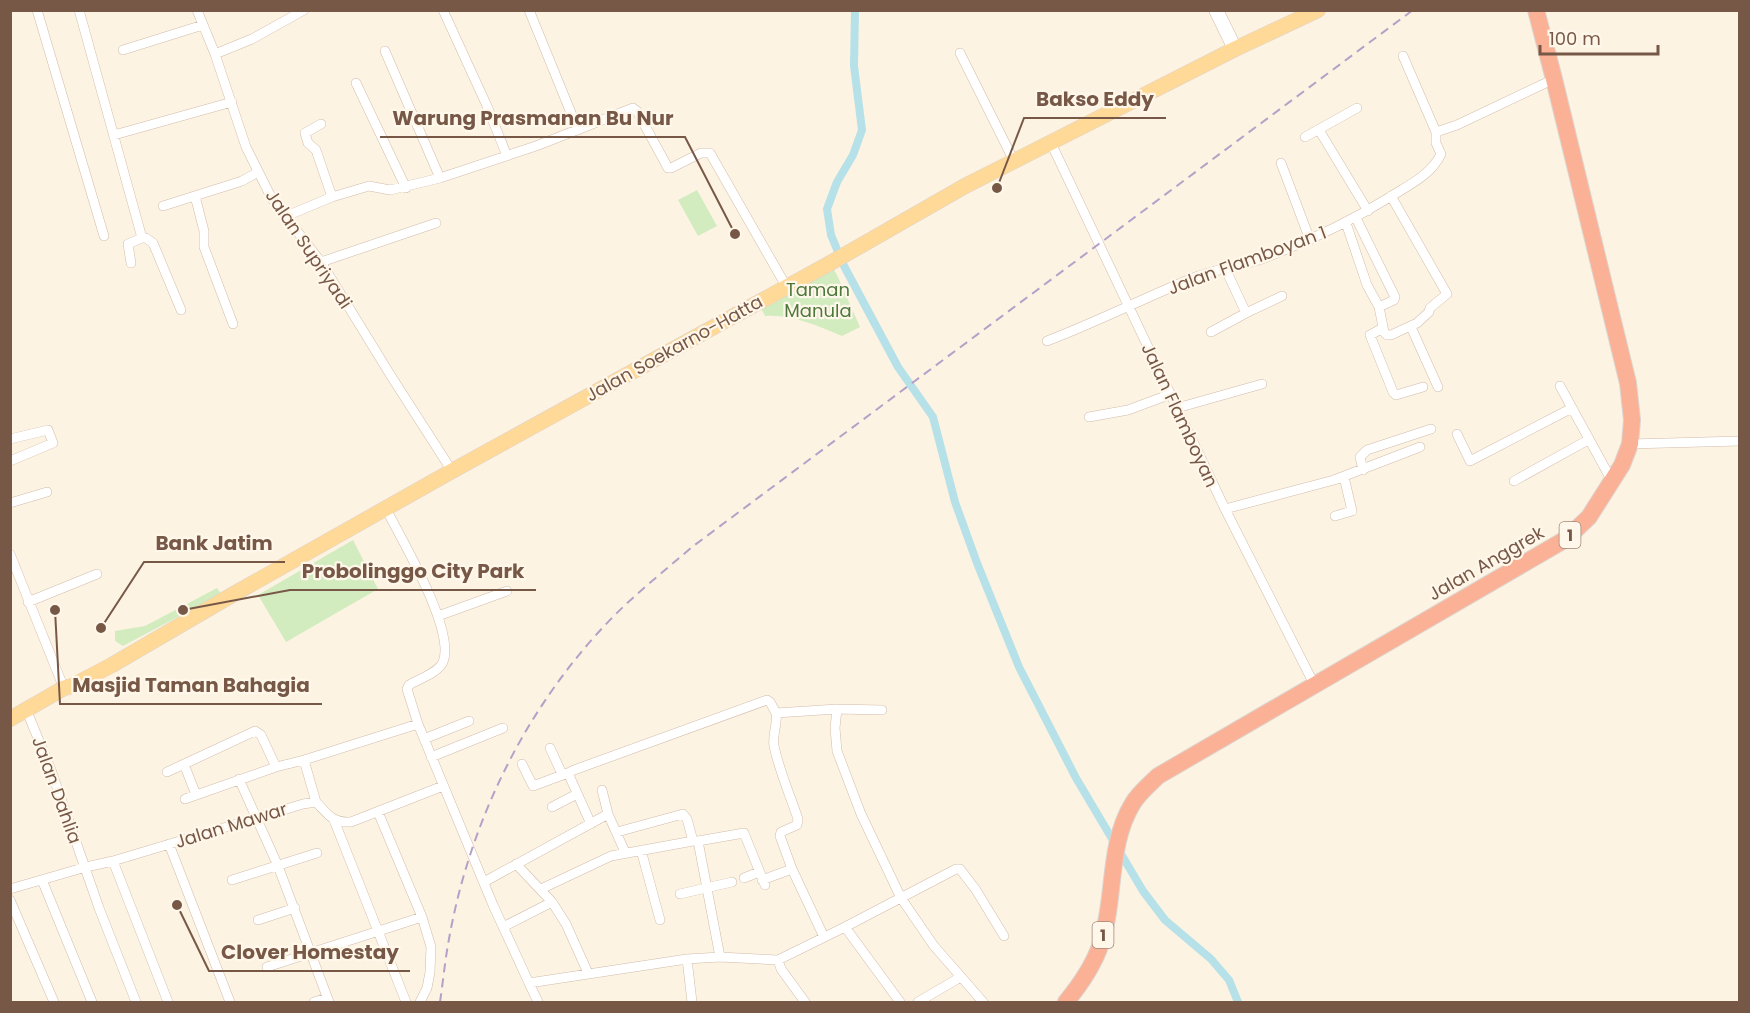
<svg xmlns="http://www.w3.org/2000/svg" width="1750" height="1013" font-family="Poppins,sans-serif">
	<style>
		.green { fill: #d2ecc0 }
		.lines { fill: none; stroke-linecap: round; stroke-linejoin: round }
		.canal { stroke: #b6e1e8; stroke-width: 8 }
		.street-casing { stroke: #d1bcab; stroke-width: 10 }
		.secondary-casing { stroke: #d5bca8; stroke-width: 15 }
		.primary-casing { stroke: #dcd4cf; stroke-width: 16 }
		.highway-casing { stroke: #dcd4cf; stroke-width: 18 }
		.street { stroke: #fff; stroke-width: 9 }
		.secondary { stroke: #fff; stroke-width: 14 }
		.primary { stroke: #ffd998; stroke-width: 15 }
		.highway { stroke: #fbb196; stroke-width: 16 }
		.rail { stroke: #b6a0c7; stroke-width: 2; stroke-dasharray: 9 6; stroke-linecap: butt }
		.labels { text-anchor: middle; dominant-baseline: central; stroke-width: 4.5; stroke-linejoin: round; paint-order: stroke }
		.shield { fill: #fff7ea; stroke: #a08878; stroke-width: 1.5 }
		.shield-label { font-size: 16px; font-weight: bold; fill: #775847 }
		.street-label { font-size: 18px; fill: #775847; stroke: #fff7ea }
		.park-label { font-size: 18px; fill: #4d783c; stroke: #fff7ea }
		.leader { fill: none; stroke: #775847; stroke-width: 2 }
		.callout-dot { fill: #775847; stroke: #fff7ea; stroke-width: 2 }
		.callout-label { font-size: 20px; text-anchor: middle; font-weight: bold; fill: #775847; stroke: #fff7ea; stroke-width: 4.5; stroke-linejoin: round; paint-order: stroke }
	</style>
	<rect width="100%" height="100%" fill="#fdf3e2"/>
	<path class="green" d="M697 190 717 226 698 236 678 200Z
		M830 263 837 275 860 327 842 336C818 326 792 314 765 316L758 302Z
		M353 540 378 589 286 642 258 595Z
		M217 588 221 594 123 646 115 641V631L145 626Z"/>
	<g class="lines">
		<path class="canal" d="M855 10 854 66 862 130 853 155 837 182 827 209 831 235 844 266 898 367 933 417 955 502 977 563 1019 667 1076 778 1143 891 1165 920 1211 959 1229 980 1238 1002"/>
		<g class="street-casing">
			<path id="street" d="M37 10 104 236
				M79 10 142 238 128 244 131 263
				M197 10 215 54 246 147 272 199 321 262 391 376 452 471
				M443 10 487 106 507 156
				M529 10 578 130
				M123 50 203 25
				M385 51 440 178
				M960 53 1014 161
				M215 54 252 39 304 10
				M1403 56 1436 132
				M356 83 406 188
				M321 124 305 133 308 143 316 150 332 197
				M1319 130 1368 211
				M114 135 232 102
				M1305 137 1357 108
				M1051 143 1225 509 1314 684
				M1281 163 1310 240
				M195 196 204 231V247L233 324
				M163 206 242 181 258 172
				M284 217 332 197 369 186 390 190 440 178 536 146 633 108 637 111 668 168H671L701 153H710L786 286
				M1356 218 1395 297 1394 300 1379 307
				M1346 223 1367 285 1379 307 1384 332 1387 335H1391L1417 323 1429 312 1430 308 1447 294 1391 196
				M142 238H146L153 243 181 310
				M321 262 436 223
				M1246 313 1282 296
				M1411 327 1438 387
				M1383 328 1370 335 1393 392 1396 395 1423 387
				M1211 332 1246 313 1225 268
				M1047 341C1097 322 1144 298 1193 278 1215 269 1237 267 1259 260 1305 243 1348 223 1390 197 1409 185 1431 175 1441 154L1436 143V132L1457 125 1554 79
				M1560 386 1572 408
				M1177 408 1262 384
				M1089 417 1128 410 1171 394
				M1457 434 1470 461 1572 408 1612 481
				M10 439 48 430 53 443 10 461
				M1630 444 1740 441
				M1363 470 1360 457 1367 450 1431 429
				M1514 481 1588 440
				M10 503 47 492
				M386 509C401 538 456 631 443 662 438 673 419 679 409 685L407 689 418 724
				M1225 509 1334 480 1420 447
				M1335 516 1352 511 1344 477
				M10 554 65 691
				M28 602 97 574
				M438 616 507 591
				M837 709 835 728 837 751 861 814 901 898 934 946 983 1002
				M776 713C778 724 772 734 774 746 779 770 790 795 798 819L797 825 781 832 780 836 792 869 824 937
				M28 714 51 770 99 908 136 1002
				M424 739 469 721
				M550 748 562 774
				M431 757 503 728
				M304 760 316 802
				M184 764 196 795
				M522 764 533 786 568 773
				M167 772 255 731 261 735 276 767
				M239 779 278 866 329 1002
				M602 790 608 814
				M185 799 276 767 304 760 418 724 493 905 529 983 687 959 720 957 778 960 845 927 956 869H960L976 890 1004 936
				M552 807 577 794
				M378 812 422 917 431 947 430 972 427 988 420 1002
				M334 820 406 1002
				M591 824 568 773 574 770 767 700 770 702 776 713 837 709 882 710
				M617 832 683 814 687 819 693 841
				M698 841 744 833 765 885
				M169 844 230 1002
				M641 850 660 920
				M113 861 168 1002
				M516 864 552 902 566 924 588 973
				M744 878 759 872
				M42 880 92 1002
				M232 880 317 853
				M762 880 792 869
				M484 882 608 814 625 852
				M10 889 86 867 113 861 303 804 316 802C329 815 332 823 351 822L443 786
				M541 889 611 856 693 841H698L720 957
				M680 894 732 882
				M10 900 54 1002
				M258 920 295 908
				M503 927 552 902
				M845 927 900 1002
				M687 959 692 1002
				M778 960 781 969 805 1002
				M267 967 422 917
				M529 983 538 1002
				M314 1002 327 998
				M918 1002 959 978"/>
		</g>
		<g class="secondary-casing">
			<path id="secondary" d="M1216 10 1235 49"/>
		</g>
		<g class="primary-casing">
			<path id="primary" d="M10 719 64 688 72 686 112 665 232 595 452 471 834 261 965 186 1235 49 1318 10"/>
		</g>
		<g class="highway-casing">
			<path id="highway" d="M1066 1002C1080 985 1094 965 1101 943 1116 898 1107 845 1133 803 1139 793 1149 785 1158 776L1566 539 1589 517 1622 465 1630 444 1632 420 1628 383 1554 79 1536 10"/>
		</g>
		<use href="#street" class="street"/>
		<use href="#secondary" class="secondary"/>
		<use href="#primary" class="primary"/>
		<use href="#highway" class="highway"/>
		<path class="rail" d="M440 1002C443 982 445 960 449 939 471 815 532 695 623 607 645 586 669 567 692 547L1413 10"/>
	</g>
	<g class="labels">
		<g class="shield">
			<rect x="1559.5" y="522" width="21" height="26" rx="4.5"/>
			<rect x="1092.5" y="922" width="21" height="26" rx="4.5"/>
		</g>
		<g class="shield-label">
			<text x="1570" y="535">1</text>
			<text x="1103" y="935">1</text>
		</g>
		<g class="street-label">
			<text transform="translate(309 249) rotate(56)">Jalan Supriyadi</text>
			<text transform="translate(1247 260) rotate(-20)">Jalan Flamboyan 1</text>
			<text transform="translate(674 348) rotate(-29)">Jalan Soekarno-Hatta</text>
			<text transform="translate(1180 415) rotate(65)">Jalan Flamboyan</text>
			<text transform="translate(1486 563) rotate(-30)">Jalan Anggrek</text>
			<text transform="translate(57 790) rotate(70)">Jalan Dahlia</text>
			<text transform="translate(231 825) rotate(-17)">Jalan Mawar</text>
		</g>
		<g class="park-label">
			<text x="818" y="289">Taman<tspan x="818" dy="21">Manula</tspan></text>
		</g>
	</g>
	<path class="leader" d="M997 188L1024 118H1166M735 234L685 137H380M101 628L144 562H285M183 610L290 590H536M55 610L60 704H322M177 905L209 971H410"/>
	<g class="callout-dot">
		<circle cx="997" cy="188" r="6"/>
		<circle cx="735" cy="234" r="6"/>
		<circle cx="101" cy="628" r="6"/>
		<circle cx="183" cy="610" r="6"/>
		<circle cx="55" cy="610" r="6"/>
		<circle cx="177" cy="905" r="6"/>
	</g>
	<g class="callout-label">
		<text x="1095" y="106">Bakso Eddy</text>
		<text x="533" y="125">Warung Prasmanan Bu Nur</text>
		<text x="214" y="550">Bank Jatim</text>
		<text x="413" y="578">Probolinggo City Park</text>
		<text x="191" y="692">Masjid Taman Bahagia</text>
		<text x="310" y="959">Clover Homestay</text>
	</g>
	<rect width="1750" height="1013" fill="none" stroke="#775847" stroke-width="24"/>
	<path d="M1540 45v9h118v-9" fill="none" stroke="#775847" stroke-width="3"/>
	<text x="1549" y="45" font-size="18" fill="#775847" stroke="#fff7ea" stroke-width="4.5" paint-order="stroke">100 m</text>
</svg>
